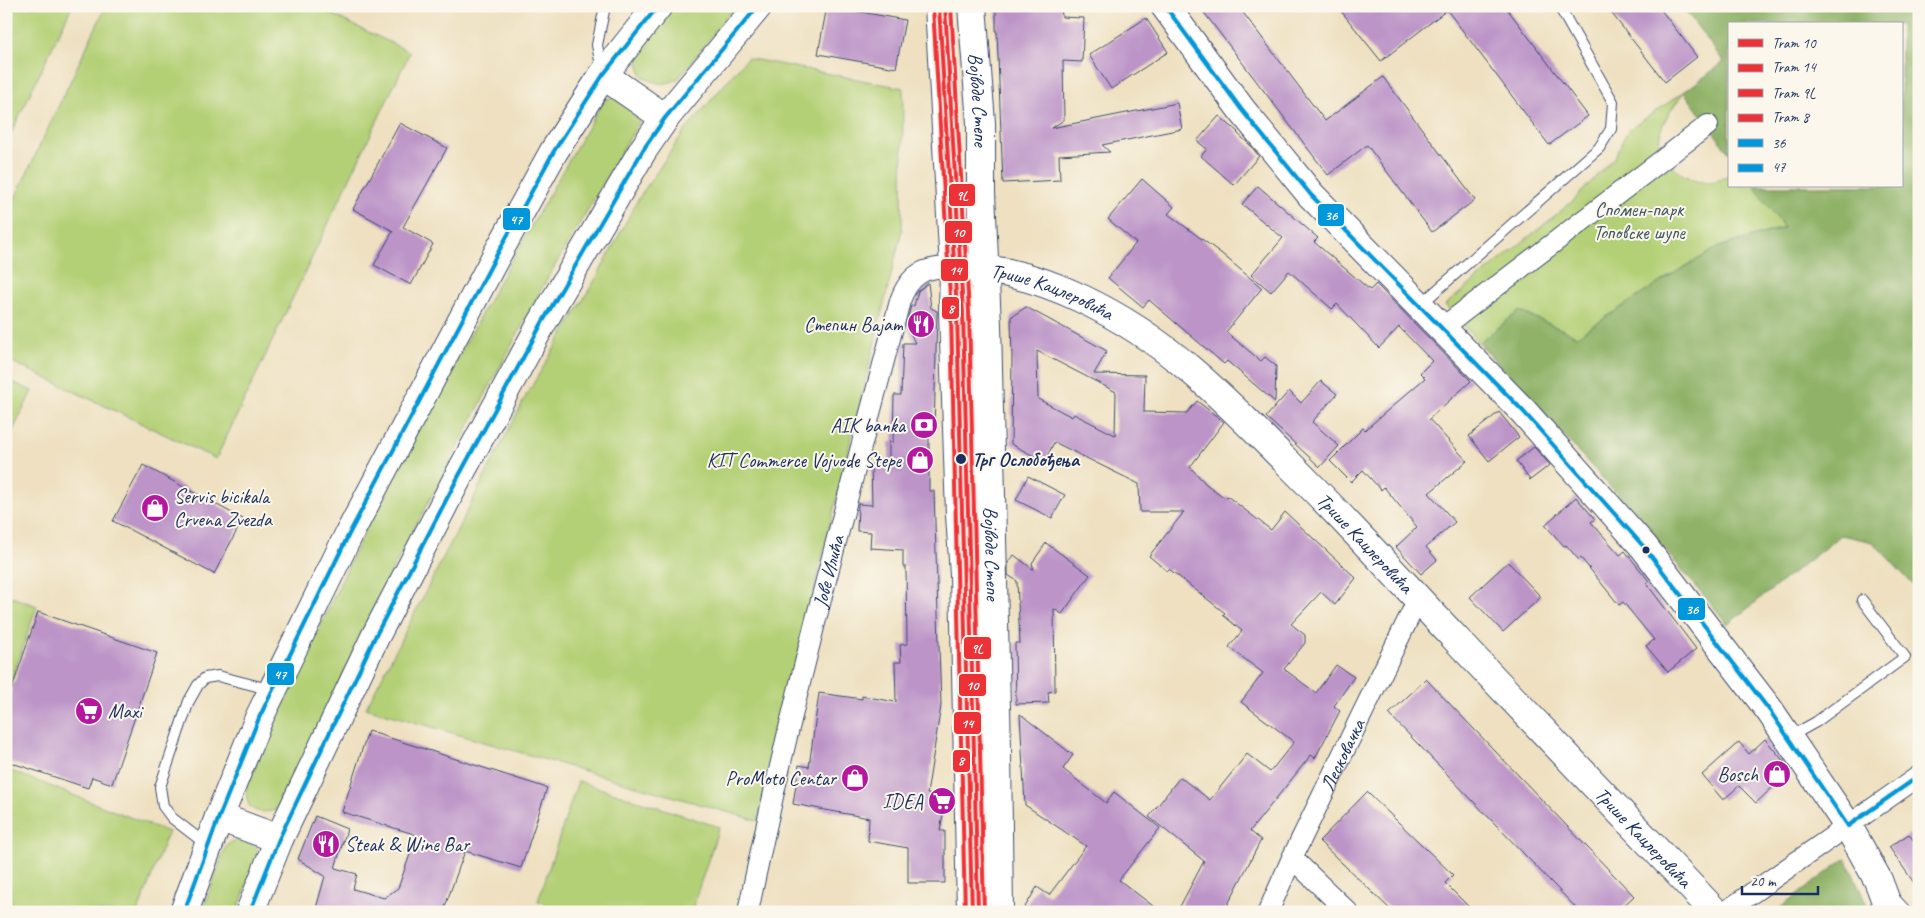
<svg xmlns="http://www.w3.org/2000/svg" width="1925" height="918" font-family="Caveat,sans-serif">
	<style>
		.green { fill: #b4d076; stroke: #68806a }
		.forest { fill: #8fb267; stroke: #557062 }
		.building { fill: #bc94c8; fill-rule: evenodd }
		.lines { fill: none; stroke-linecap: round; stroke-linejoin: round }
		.lane-casing { stroke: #3b4a6d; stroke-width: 12 }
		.street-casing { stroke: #3b4a6d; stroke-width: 22 }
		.secondary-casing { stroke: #3b4a6d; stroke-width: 30 }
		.lane { stroke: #fff; stroke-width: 10 }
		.street { stroke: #fff; stroke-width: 20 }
		.secondary { stroke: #fff; stroke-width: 28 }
		.bus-1-casing { stroke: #fbf7ec; stroke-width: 8 }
		.bus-2-casing { stroke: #fbf7ec; stroke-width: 8 }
		.bus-1 { stroke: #0098da; stroke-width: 4 }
		.bus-2 { stroke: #0098da; stroke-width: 4 }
		.tram-1-casing { stroke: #fbf7ec; stroke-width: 8 }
		.tram-2-casing { stroke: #fbf7ec; stroke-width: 8 }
		.tram-3-casing { stroke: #fbf7ec; stroke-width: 8 }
		.tram-4-casing { stroke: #fbf7ec; stroke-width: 8 }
		.tram-1 { stroke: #ed3237; stroke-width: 4 }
		.tram-2 { stroke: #ed3237; stroke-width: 4 }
		.tram-3 { stroke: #ed3237; stroke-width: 4 }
		.tram-4 { stroke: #ed3237; stroke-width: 4 }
		.stop-dot { fill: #1b2f5e; stroke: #fbf7ec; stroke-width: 2 }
		.labels { text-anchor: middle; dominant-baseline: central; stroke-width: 4; stroke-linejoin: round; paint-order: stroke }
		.street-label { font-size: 20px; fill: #1b2f5e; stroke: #fbf7ec }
		.park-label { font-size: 20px; fill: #415764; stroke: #fbf7ec }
		.poi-label { font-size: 20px; fill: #1b2f5e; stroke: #fbf7ec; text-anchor: end }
		.stop-label { font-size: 20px; font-weight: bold; fill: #1b2f5e; stroke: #fbf7ec; text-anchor: start }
		.line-badge { stroke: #fbf7ec; stroke-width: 2 }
		.badge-label { font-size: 14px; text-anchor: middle; font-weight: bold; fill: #fff }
	</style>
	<rect width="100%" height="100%" fill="#fbf7ec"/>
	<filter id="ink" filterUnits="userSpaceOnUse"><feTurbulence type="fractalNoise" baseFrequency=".02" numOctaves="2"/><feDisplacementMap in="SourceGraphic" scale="10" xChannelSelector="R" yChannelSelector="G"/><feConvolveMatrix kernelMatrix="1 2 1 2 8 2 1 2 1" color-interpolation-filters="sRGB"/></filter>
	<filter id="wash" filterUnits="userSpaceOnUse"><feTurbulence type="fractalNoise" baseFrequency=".0096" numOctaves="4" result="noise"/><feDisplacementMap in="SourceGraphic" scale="20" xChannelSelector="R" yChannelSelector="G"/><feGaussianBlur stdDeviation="1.12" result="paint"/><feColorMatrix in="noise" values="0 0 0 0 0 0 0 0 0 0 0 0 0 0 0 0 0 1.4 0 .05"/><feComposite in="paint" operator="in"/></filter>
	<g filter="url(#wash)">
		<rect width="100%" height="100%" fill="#eee0c0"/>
		<path class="green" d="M6 6H72L6 144Z
			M106 6H314L410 52 216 459 6 359V217Z
			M674 6H735L679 78C662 87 658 84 642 76L638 62 640 48Z
			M747 58 903 88 902 230 758 821 366 708 526 396 598 275 637 201 683 133Z
			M1684 92C1671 111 1649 134 1665 158 1682 178 1703 191 1729 175V186H1754L1784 227 1719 247 1676 272 1577 336 1519 311 1479 343 1445 305 1573 201 1614 158 1628 130Z
			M612 97 638 116 639 122 635 129 543 286 379 595 326 713 282 801 276 810C252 816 244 807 247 784L386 485 417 433 496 287 596 113 605 100Z
			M6 379 32 391 6 445Z
			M6 595 37 606 6 697Z
			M6 769 168 832 138 912H12L6 855Z
			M578 781 719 827 691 912H569L538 901Z
			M243 839 252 843 258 849 256 859 237 912H202L226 846 233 841Z"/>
		<path class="forest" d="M1682 6H1919V591L1873 542 1841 535 1728 624 1625 503 1479 343 1519 311 1577 336 1676 272 1719 247 1784 228 1754 186H1901V24H1729V153L1684 92 1724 62Z
			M1846 858 1870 912H1775Z"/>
		<g id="blocks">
			<path class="building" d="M827 6 905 20 896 68 818 54Z
				M996 6H1061L1062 17 1084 18 1082 62 1063 61 1064 120 1051 128 1177 103 1182 129 1102 145 1110 152 1059 155 1060 180 1003 183 997 32H996Z
				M1199 6H1238L1325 121 1383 77 1475 200 1432 232 1367 145 1328 175Z
				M1337 6H1505L1588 116 1549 145 1447 10 1381 61Z
				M1606 6H1658L1697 57 1665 82Z
				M1146 18 1168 52 1111 89 1089 55Z
				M1219 116 1238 132 1237 133 1250 145 1259 156 1234 185 1201 156 1207 149 1197 141Z
				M400 123 447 148 403 227 433 244 411 285 374 265 393 231 353 209Z
				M1142 179 1174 207 1168 214 1222 254 1262 288 1226 332 1261 361 1265 357 1276 366 1275 402 1227 361 1224 364 1149 300 1143 307 1108 278 1136 243 1108 219Z
				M1258 186 1318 238 1314 242 1370 290 1376 284 1471 381 1429 419 1467 461 1429 493 1455 522 1426 547 1437 560 1421 574 1396 547 1417 527 1384 487 1381 490 1363 470 1351 482 1330 461 1363 428 1365 430 1425 378 1420 373 1432 361 1399 327 1379 348 1337 304 1332 309 1289 271 1271 292 1251 275 1283 238 1242 204Z
				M928 283 931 308 937 311 934 432H929V491H934L941 706 927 794 946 797 940 831H945V883H908V848L868 841 869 818 793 804 799 765 809 767 819 693 862 699V696L896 702 895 662H901L900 645 907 644 906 567H903V550L870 548 871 532 857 531 858 504 872 505 871 464H889V442H893L894 395H901L903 343H915L906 324 911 306H914L918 291Z
				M1026 307 1107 351 1094 374 1145 375 1144 412 1187 413 1197 401 1224 422 1190 467 1206 484 1225 498 1227 496 1271 530 1285 512 1356 578 1335 605 1321 592 1291 624 1305 635V643L1284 669 1316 693 1336 665 1354 677 1334 706 1340 711 1315 758 1311 755 1250 831 1261 840 1224 912H1177L1204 861 1149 817 1180 777 1210 800 1247 754 1270 772 1294 742 1241 702 1263 673 1229 647 1242 631 1223 615 1225 613 1169 569 1167 571 1149 556 1184 512H1140L1139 484 1054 442 1045 462 1011 444 1012 357 1011 317ZM1037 351 1116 392 1115 435 1074 414 1072 417 1038 399Z
				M1321 381 1337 394 1312 422 1339 446 1320 467 1266 417 1289 391 1301 403Z
				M1499 412 1519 437 1489 461 1469 436Z
				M1534 447 1550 465 1530 480 1516 461Z
				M143 465 243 519 214 574 113 521Z
				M1028 476 1065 495 1052 518 1016 500Z
				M1576 497 1595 519 1591 522 1620 555 1625 551 1649 581 1646 583 1696 649 1668 672 1646 646 1654 640 1623 602 1619 605 1581 558 1579 560 1566 545 1564 546 1545 525Z
				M1046 543 1090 575 1062 614 1054 609 1055 691 1048 692 1049 703 1016 704 1015 643H1020L1017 581 1008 575V563L1014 555 1034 570 1032 563Z
				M1508 562 1541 597 1503 632 1470 597Z
				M38 612 157 653 112 784 92 777 88 788 6 761V706Z
				M1426 679 1634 896 1617 912H1580L1389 714Z
				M1020 714 1073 755 1063 769 1106 803 1114 792 1160 828 1119 880 1161 912H1022L1037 887 1049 895 1086 846 1025 805Z
				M368 731 547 788 521 868 465 851 443 912H315L325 876 298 859 315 816 347 829 335 868 357 874 353 889 384 898 398 888 417 835 342 812Z
				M1765 739 1791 770 1756 803 1739 786 1723 800 1702 775 1739 742 1749 754Z
				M1367 792 1453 875 1445 883 1474 912H1393L1319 841Z
				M1909 834 1919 848V890L1889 847Z"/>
		</g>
	</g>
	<g filter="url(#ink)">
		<use href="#blocks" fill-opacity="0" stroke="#3b4a6d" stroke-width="1"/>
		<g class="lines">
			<g class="lane-casing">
				<path id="lane" d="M602 71 597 45 605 6
					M1420 305 1599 148 1611 129 1613 102 1559 6
					M1789 737 1816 722 1905 657 1862 600
					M207 845 172 818 163 806 160 787 189 701 198 685 205 678 218 676 272 690
					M1894 898 1907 912"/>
			</g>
			<g class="street-casing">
				<g id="street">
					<path d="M1442 328 1708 125"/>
					<path d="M1292 858 1348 912"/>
					<path id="s1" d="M748 912C790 706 846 504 900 301 909 275 925 265 954 268"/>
					<path id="s2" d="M1268 912 1292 858 1418 599"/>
					<path d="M1725 912 1919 776"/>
				</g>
			</g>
			<g class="secondary-casing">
				<g id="secondary">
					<path d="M939 6 954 268 953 312 960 515 964 575 971 912"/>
					<path id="s3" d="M972 6 981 123V193L987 325 997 750 999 912"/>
					<path d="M1165 6 1241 109 1311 195 1523 411 1644 547 1770 711 1848 826 1878 880 1890 912"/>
					<path d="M603 75 665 118"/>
					<path id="s4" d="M954 268C1038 265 1130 318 1192 371 1225 399 1255 430 1285 460 1343 517 1398 578 1454 637 1541 729 1628 821 1715 912"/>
					<path d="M219 817 279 839"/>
					<path d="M184 912 219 817 259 718 349 534 495 258 554 151 603 75 658 6"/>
					<path d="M250 912 279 839 375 637 456 481 542 323 643 150 665 118 758 6"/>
				</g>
			</g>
			<use href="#lane" class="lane"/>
			<use href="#street" class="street"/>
			<use href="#secondary" class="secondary"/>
			<g class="bus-1-casing">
				<path id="bus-1" d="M1165 6 1241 109 1311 195 1523 411 1644 547 1770 711 1848 826
					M1848 826 1919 776"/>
			</g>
			<g class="bus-2-casing">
				<path id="bus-2" d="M184 912 219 817 259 718 349 534 495 258 554 151 603 75 658 6
					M250 912 279 839 375 637 456 481 542 323 643 150 665 118 758 6"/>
			</g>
			<use href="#bus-1" class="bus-1"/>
			<use href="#bus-2" class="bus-2"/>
			<g class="tram-1-casing">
				<path id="tram-1" d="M945 6 963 312 978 912"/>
			</g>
			<g class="tram-2-casing">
				<path id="tram-2" d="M939 6 957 312 972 912"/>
			</g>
			<g class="tram-3-casing">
				<path id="tram-3" d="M951 6 969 312 984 912"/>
			</g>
			<g class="tram-4-casing">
				<path id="tram-4" d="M933 7 951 313 965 912"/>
			</g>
			<use href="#tram-1" class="tram-1"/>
			<use href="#tram-2" class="tram-2"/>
			<use href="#tram-3" class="tram-3"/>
			<use href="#tram-4" class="tram-4"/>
		</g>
	</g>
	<defs>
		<g id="restaurant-disc" transform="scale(1.4375)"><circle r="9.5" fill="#b5179e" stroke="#fbf7ec"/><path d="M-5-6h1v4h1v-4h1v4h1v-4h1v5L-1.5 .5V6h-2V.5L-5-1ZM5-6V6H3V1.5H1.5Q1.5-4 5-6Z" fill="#fff"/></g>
		<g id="bank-disc" transform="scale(1.4375)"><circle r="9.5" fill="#b5179e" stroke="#fbf7ec"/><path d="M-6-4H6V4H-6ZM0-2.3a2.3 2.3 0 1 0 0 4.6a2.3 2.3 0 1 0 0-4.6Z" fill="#fff"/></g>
		<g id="shop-disc" transform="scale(1.4375)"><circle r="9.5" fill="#b5179e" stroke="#fbf7ec"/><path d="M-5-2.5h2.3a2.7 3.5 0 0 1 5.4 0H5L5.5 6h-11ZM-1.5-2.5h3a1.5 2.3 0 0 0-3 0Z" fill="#fff"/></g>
		<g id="supermarket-disc" transform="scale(1.4375)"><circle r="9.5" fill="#b5179e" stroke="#fbf7ec"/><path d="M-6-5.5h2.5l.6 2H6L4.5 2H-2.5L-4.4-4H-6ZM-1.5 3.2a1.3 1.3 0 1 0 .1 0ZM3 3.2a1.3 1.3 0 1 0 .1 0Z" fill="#fff"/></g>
	</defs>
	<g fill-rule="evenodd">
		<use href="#restaurant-disc" x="921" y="324"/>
		<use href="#bank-disc" x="924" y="425"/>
		<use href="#shop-disc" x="920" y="460"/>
		<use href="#shop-disc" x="155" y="508"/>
		<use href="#supermarket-disc" x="89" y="711"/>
		<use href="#shop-disc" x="1777" y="774"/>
		<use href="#shop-disc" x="855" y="778"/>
		<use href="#supermarket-disc" x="942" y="801"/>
		<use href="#restaurant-disc" x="326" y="844"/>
	</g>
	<g class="stop-dot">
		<circle cx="961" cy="459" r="6"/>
		<circle cx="1646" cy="550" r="4.5"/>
	</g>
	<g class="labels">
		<g class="street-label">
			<text stroke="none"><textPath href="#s3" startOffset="94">Војводе Степе</textPath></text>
			<text stroke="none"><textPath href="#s4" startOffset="102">Трише Кацлеровића</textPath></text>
			<text stroke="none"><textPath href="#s4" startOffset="509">Трише Кацлеровића</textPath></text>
			<text stroke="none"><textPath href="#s3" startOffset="548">Војводе Степе</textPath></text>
			<text stroke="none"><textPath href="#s1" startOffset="350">Јове Илића</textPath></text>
			<text stroke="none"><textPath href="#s2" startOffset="174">Лесковачка</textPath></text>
			<text stroke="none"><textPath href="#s4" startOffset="914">Трише Кацлеровића</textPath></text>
		</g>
		<g class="park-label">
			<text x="1639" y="209">Спомен-парк<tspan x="1639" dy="23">Топовске шупе</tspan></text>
		</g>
		<g class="poi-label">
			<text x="902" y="324">Степин Вајат</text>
			<text x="905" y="425">AIK banka</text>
			<text x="901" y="460">KIT Commerce Vojvode Stepe</text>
			<text x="174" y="496" text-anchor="start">Servis bicikala<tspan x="174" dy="23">Crvena Zvezda</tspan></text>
			<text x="108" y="711" text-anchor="start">Maxi</text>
			<text x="1758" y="774">Bosch</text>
			<text x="836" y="778">ProMoto Centar</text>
			<text x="923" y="801">IDEA</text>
			<text x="345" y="844" text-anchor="start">Steak &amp; Wine Bar</text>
		</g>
		<g class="stop-label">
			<text x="972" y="459">Трг Ослобођења</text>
		</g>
	</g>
	<g class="line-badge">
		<rect x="948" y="183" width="28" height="24" rx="5" fill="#ed3237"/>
		<rect x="1317" y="203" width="28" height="24" rx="5" fill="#0098da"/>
		<rect x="502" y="207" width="29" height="24" rx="5" fill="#0098da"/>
		<rect x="944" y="220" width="29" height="24" rx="5" fill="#ed3237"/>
		<rect x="940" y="258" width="29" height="24" rx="5" fill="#ed3237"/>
		<rect x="941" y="296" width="19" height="24" rx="5" fill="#ed3237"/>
		<rect x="1677" y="597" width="29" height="24" rx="5" fill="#0098da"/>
		<rect x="963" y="636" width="29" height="24" rx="5" fill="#ed3237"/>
		<rect x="266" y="662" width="29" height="24" rx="5" fill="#0098da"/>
		<rect x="958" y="673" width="29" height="24" rx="5" fill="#ed3237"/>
		<rect x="953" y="711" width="29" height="24" rx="5" fill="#ed3237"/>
		<rect x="952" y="749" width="19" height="24" rx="5" fill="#ed3237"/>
	</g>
	<g class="badge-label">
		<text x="962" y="200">9L</text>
		<text x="1331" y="220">36</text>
		<text x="516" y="224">47</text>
		<text x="958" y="237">10</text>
		<text x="955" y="275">14</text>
		<text x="951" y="313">8</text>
		<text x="1692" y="614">36</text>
		<text x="977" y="653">9L</text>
		<text x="280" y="679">47</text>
		<text x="972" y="690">10</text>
		<text x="967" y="728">14</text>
		<text x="961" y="765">8</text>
	</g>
	<rect width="1925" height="918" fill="none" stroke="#fbf7ec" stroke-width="25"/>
	<rect x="1728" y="22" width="175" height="165" fill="#fbf7ec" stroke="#a1a7b3"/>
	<rect x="1738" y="39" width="25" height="8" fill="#ed3237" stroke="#a1a7b3"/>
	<text x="1772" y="48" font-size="15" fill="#1b2f5e">Tram 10</text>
	<rect x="1738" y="64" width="25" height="8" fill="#ed3237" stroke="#a1a7b3"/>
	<text x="1772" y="72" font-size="15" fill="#1b2f5e">Tram 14</text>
	<rect x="1738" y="89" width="25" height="8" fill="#ed3237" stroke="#a1a7b3"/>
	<text x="1772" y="98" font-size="15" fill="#1b2f5e">Tram 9L</text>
	<rect x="1738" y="114" width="25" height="8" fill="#ed3237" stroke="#a1a7b3"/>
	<text x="1772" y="122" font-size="15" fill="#1b2f5e">Tram 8</text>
	<rect x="1738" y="139" width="25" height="8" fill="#0098da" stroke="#a1a7b3"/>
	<text x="1772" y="148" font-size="15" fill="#1b2f5e">36</text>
	<rect x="1738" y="164" width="25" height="8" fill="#0098da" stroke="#a1a7b3"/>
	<text x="1772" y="172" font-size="15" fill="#1b2f5e">47</text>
	<path d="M1742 886v8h76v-8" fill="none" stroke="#1b2f5e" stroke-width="2.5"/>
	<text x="1750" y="886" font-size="15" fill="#1b2f5e" stroke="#fbf7ec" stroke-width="4" paint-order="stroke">20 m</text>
</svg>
